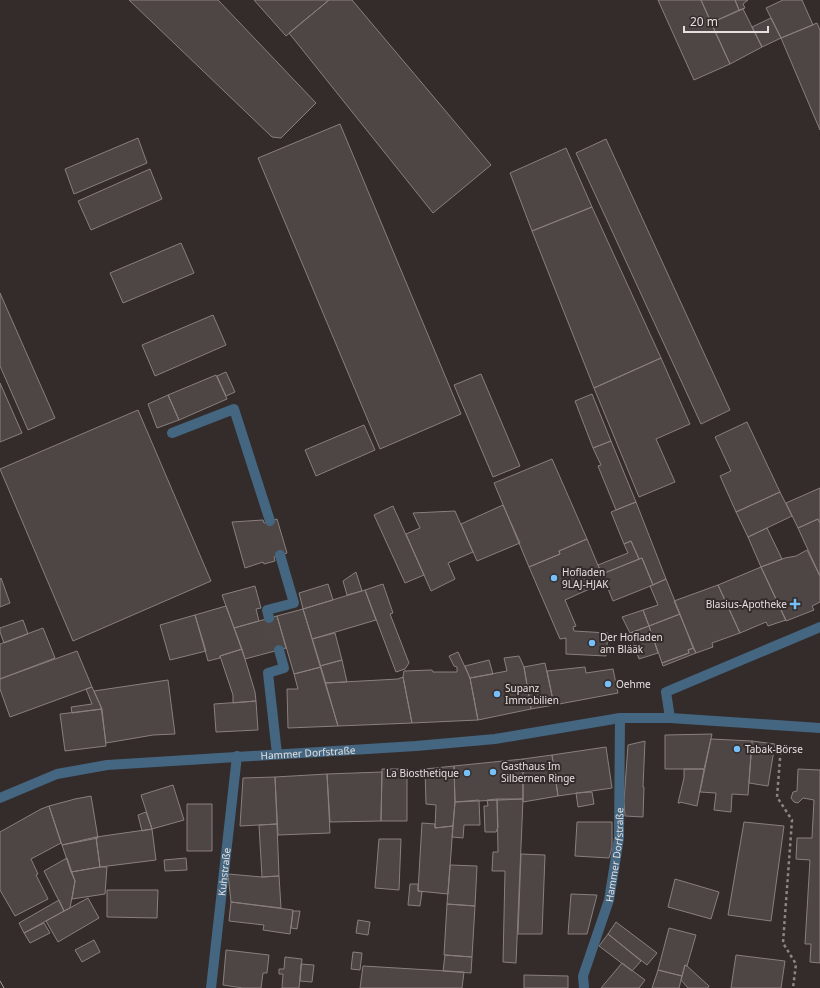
<svg xmlns="http://www.w3.org/2000/svg" width="820" height="988" font-family="'Noto Sans',sans-serif">
	<style>
		.building { fill: #4e4644; stroke: #887f7e }
		.lines { fill: none; stroke-linecap: round; stroke-linejoin: round }
		.minor-tunnel { stroke: #4f4746; stroke-width: 10; stroke-dasharray: 10 5; stroke-linecap: butt }
		.path { stroke: #8d8686; stroke-width: 2.5; stroke-dasharray: 3 3; stroke-linecap: butt }
		.minor { stroke: #446680; stroke-width: 10 }
		.tram { stroke: #a9a3a3; stroke-width: 1 }
		.poi-dot { fill: #77bff7; stroke: #342c2b; stroke-width: 1.5 }
		.labels { text-anchor: middle; dominant-baseline: central; stroke-width: 4; stroke-linejoin: round; paint-order: stroke }
		.poi-label { font-size: 10px; fill: #e5e0e0; stroke: #342c2b; text-anchor: start }
		.street-label { font-size: 10px; fill: #e5e0e0; stroke: #342c2b }
	</style>
	<rect width="100%" height="100%" fill="#342c2b"/>
	<path class="building" d="M129 0H218L316 103 281 138 272 137Z
		M254 0H329L286 36Z
		M329 0H352L491 165 433 213 289 33Z
		M658 0H701L730 64 694 80Z
		M701 0H735L739 10 711 23Z
		M735 0H748L743 4 745 8 739 10Z
		M783 0H802L813 25 781 38 766 8Z
		M743 9 762 47 730 64 711 23Z
		M771 18 781 38 762 47 752 27Z
		M817 23 820 30V130L781 38Z
		M340 124 461 414 380 449 258 158Z
		M138 138 147 163 74 194 65 169Z
		M606 139 730 410 701 424 576 153Z
		M566 148 592 207 532 231 510 173Z
		M150 169 162 199 91 230 78 201Z
		M592 207 661 358 594 388 532 231Z
		M181 243 194 273 123 303 110 273Z
		M0 293 55 418 28 430 0 366Z
		M213 315 226 345 155 376 142 345Z
		M661 358 690 424 656 439 675 482 639 497 594 388Z
		M226 372 235 392 226 396 217 376Z
		M481 374 520 466 493 477 454 385Z
		M216 375 227 399 179 420 168 395Z
		M0 383 22 433 0 442Z
		M592 394 611 441 593 448 575 401Z
		M168 395 179 420 157 428 148 404Z
		M138 410 211 581 73 641 0 469Z
		M747 422 780 492 736 512 720 476 731 471 715 437Z
		M364 425 375 450 316 476 305 450Z
		M611 441 636 502 616 510 598 466 601 465 593 448Z
		M552 459 587 539 559 551 560 554 529 567 494 483Z
		M820 488V523L818 519 798 528 786 503Z
		M780 492 792 516 748 537 736 512Z
		M636 502 666 579 653 585 642 558 639 559 631 541 624 544 611 512Z
		M503 505 520 543 477 561 461 524Z
		M393 506 424 575 405 583 374 515Z
		M455 511 473 552 448 563 455 579 431 591 406 534 420 528 413 513Z
		M277 519 287 553 274 557 275 561 264 564 263 562 245 568 232 522 263 520 264 523Z
		M818 519 820 523V576L798 528Z
		M767 528 782 559 761 567 748 537Z
		M587 539 605 582 565 600 576 626 573 627 574 631 608 633 606 656 566 654V638L560 639 529 567 560 554 559 551Z
		M631 541 639 559 602 574 598 565 628 553 624 544Z
		M807 550 820 576V602L812 606 814 610 786 621 761 567 785 558 796 556Z
		M642 558 653 585 613 601 602 574Z
		M761 567 786 620 768 626 766 622 740 633 718 585Z
		M356 572 362 591 347 595 343 581Z
		M1 578 10 603 0 607V579Z
		M666 579 680 614 649 626 643 610 658 605 650 586Z
		M328 584 333 600 303 609 299 593Z
		M383 584 393 613 390 614 409 663 405 669 396 672 365 590Z
		M718 585 740 633 712 643 713 647 696 653 674 601Z
		M255 586 261 608 256 609 259 621 234 628 222 595Z
		M365 590 376 620 312 639 303 609Z
		M226 606 242 649 220 656V658L208 661 195 615Z
		M303 609 321 667 294 674 277 616Z
		M643 610 649 626 630 633 622 617Z
		M680 614 693 648 688 650 689 653 662 663 649 626Z
		M195 615 206 651 170 660 160 625Z
		M277 616 286 648 245 659 234 628Z
		M23 620 28 634 4 643 0 632V628Z
		M649 626 658 653 639 659 630 633Z
		M43 628 55 658 0 679V644Z
		M335 633 342 660 320 666 312 639Z
		M693 648 696 653 663 666 662 663 689 653 688 650Z
		M242 649 255 692 256 701 233 703V695L220 656Z
		M77 651 92 687 10 717 0 689V679Z
		M458 652 470 678 478 720 412 723 403 677 404 671 432 670 433 672H457V667L454 666 449 656Z
		M519 656 524 667 531 709 478 720 470 678 507 671 504 658Z
		M342 660 347 682 325 683 320 666Z
		M489 660 493 674 470 678 465 666Z
		M545 663 554 705 531 709 524 667Z
		M321 667 338 726 288 728 287 689H298L294 674Z
		M585 667 586 673 613 669 618 693 554 705 547 671Z
		M403 677 412 723 338 726 325 683 398 679Z
		M168 680 175 734 153 735 106 743 101 707 94 691Z
		M92 687 102 709 72 713 71 707 92 704 86 689Z
		M256 701 258 730 216 732 214 704Z
		M102 709 106 746 65 751 60 714Z
		M712 734 704 769H665V735Z
		M711 739 752 741 748 795 732 794 731 812 714 810 716 793 700 792Z
		M645 741 643 787H644L643 817 625 816 624 801 628 745Z
		M752 741 775 744 768 786 749 783Z
		M606 747 612 788 558 796 552 755Z
		M552 755 558 796 523 802V759Z
		M523 759V799L455 802 454 766Z
		M454 766 455 802 453 826 435 828 436 805 426 804 425 769Z
		M382 769H407V821H381Z
		M684 769H704L697 806 680 802V803H678L684 778Z
		M798 769 820 770V963L810 962 811 944H805L810 860 796 859 797 838H812L814 800 803 798 798 803 794 802 791 798 793 792 797 791Z
		M382 772 381 821 330 822 327 774Z
		M327 774 330 833 278 835 275 777Z
		M275 777 277 824 240 826 243 778Z
		M173 785 184 820 152 829 141 795Z
		M592 792 594 804 578 807 576 793Z
		M91 796 98 838 62 845 49 806 75 799Z
		M497 799H523L516 963 503 962 505 871H492L493 852H498Z
		M497 799 498 827 496 832H485L484 806H488L487 800Z
		M479 800 480 825H464L463 838 452 837 455 802Z
		M187 804H212V851H187Z
		M49 806 61 843 31 859 38 874 36 875 48 899 15 916 0 890V832L41 809Z
		M146 812 152 829 142 831 138 815Z
		M577 822H612V848L609 858 575 856Z
		M744 822 784 826 771 921 728 915Z
		M422 823 435 824V828L453 826 448 894 418 891Z
		M277 824 279 876 262 877 259 825Z
		M152 829 156 860 100 867 96 837Z
		M96 837 100 867 71 872 62 845Z
		M379 839H401L399 890 375 888Z
		M521 854 545 855 542 934H518Z
		M67 858 75 881 70 908 64 911 44 871Z
		M186 858 187 870 165 871 164 860Z
		M450 865 477 866 475 906 447 904Z
		M100 867H107L105 894 72 899 75 881 71 872Z
		M228 874 262 877 279 876 281 908 231 902Z
		M675 879 719 892 711 919 668 907Z
		M410 884H418V891L422 892 420 906 408 905Z
		M107 890H158L157 918 107 917Z
		M571 894 597 895 587 934H568Z
		M88 898 99 918 58 942 46 921Z
		M59 900 64 911 24 933 19 923Z
		M231 902 293 910 290 934 263 930 264 925 229 921Z
		M447 904 475 906 472 957 444 955Z
		M293 911H300L297 929 291 928Z
		M358 920 370 922 368 935 356 933Z
		M616 922 657 953 647 965 608 934Z
		M44 923 50 933 30 943 24 933Z
		M669 928 696 935 687 966 685 965 682 976 658 970Z
		M608 934 641 961 632 971 599 946Z
		M94 940 100 952 82 962 75 950Z
		M226 950 269 955 267 973H263L261 988H243L223 985Z
		M353 952 362 953 360 970 351 969Z
		M445 955 472 957 471 973 443 971Z
		M736 955 785 961 781 988H731Z
		M285 957 302 959 299 988H282L283 974H279V969H284Z
		M622 963 645 980 639 988H601Z
		M301 964 314 965 312 982 300 981Z
		M685 965 687 966 709 986 708 988H688L681 980Z
		M363 966 464 972 462 988H360Z
		M658 970 682 976 679 988H652Z
		M524 975 568 976V988H524Z"/>
	<g class="lines">
		<path class="minor-tunnel" d="M270 521 280 555
			M269 618 279 650"/>
		<path class="path" d="M781 746 777 797 792 820 783 943 796 964 793 988"/>
		<g class="minor">
			<path d="M172 433 234 409 270 521"/>
			<path d="M269 618 267 610 294 603 280 555"/>
			<path d="M670 718 666 692 820 627"/>
			<path d="M277 754 268 673 284 668 279 650"/>
			<path id="s1" d="M0 798 57 774 107 765 416 746 495 739 620 718H670L820 728"/>
			<path id="s2" d="M211 988 237 756"/>
			<path id="s3" d="M584 988 583 976 609 900 619 838 620 718"/>
		</g>
		<path class="tram" d="M0 981 4 988"/>
	</g>
	<g class="poi-dot">
		<circle cx="554" cy="578" r="4"/>
		<path d="M793 598h4v4h4v4h-4v4h-4v-4h-4v-4h4z"/>
		<circle cx="592" cy="643" r="4"/>
		<circle cx="608" cy="684" r="4"/>
		<circle cx="497" cy="694" r="4"/>
		<circle cx="737" cy="749" r="4"/>
		<circle cx="493" cy="772" r="4"/>
		<circle cx="467" cy="773" r="4"/>
	</g>
	<g class="labels">
		<g class="poi-label">
			<text x="562" y="572">Hofladen<tspan x="562" dy="12">9LAJ-HJAK</tspan></text>
			<text x="787" y="604" text-anchor="end">Blasius-Apotheke</text>
			<text x="600" y="637">Der Hofladen<tspan x="600" dy="12">am Blääk</tspan></text>
			<text x="616" y="684">Oehme</text>
			<text x="505" y="688">Supanz<tspan x="505" dy="12">Immobilien</tspan></text>
			<text x="745" y="749">Tabak-Börse</text>
			<text x="501" y="766">Gasthaus Im<tspan x="501" dy="12">Silbernen Ringe</tspan></text>
			<text x="459" y="773" text-anchor="end">La Biosthetique</text>
		</g>
		<g class="street-label">
			<text stroke="none"><textPath href="#s1" startOffset="314">Hammer Dorfstraße</textPath></text>
			<text stroke="none"><textPath href="#s3" startOffset="138">Hammer Dorfstraße</textPath></text>
			<text stroke="none"><textPath href="#s2" startOffset="117">Kuhstraße</textPath></text>
		</g>
	</g>
	<path d="M684 26v6h84v-6" fill="none" stroke="#e5e0e0" stroke-width="2"/>
	<text x="690" y="26" font-size="12" fill="#e5e0e0" stroke="#342c2b" stroke-width="3" paint-order="stroke">20 m</text>
</svg>
